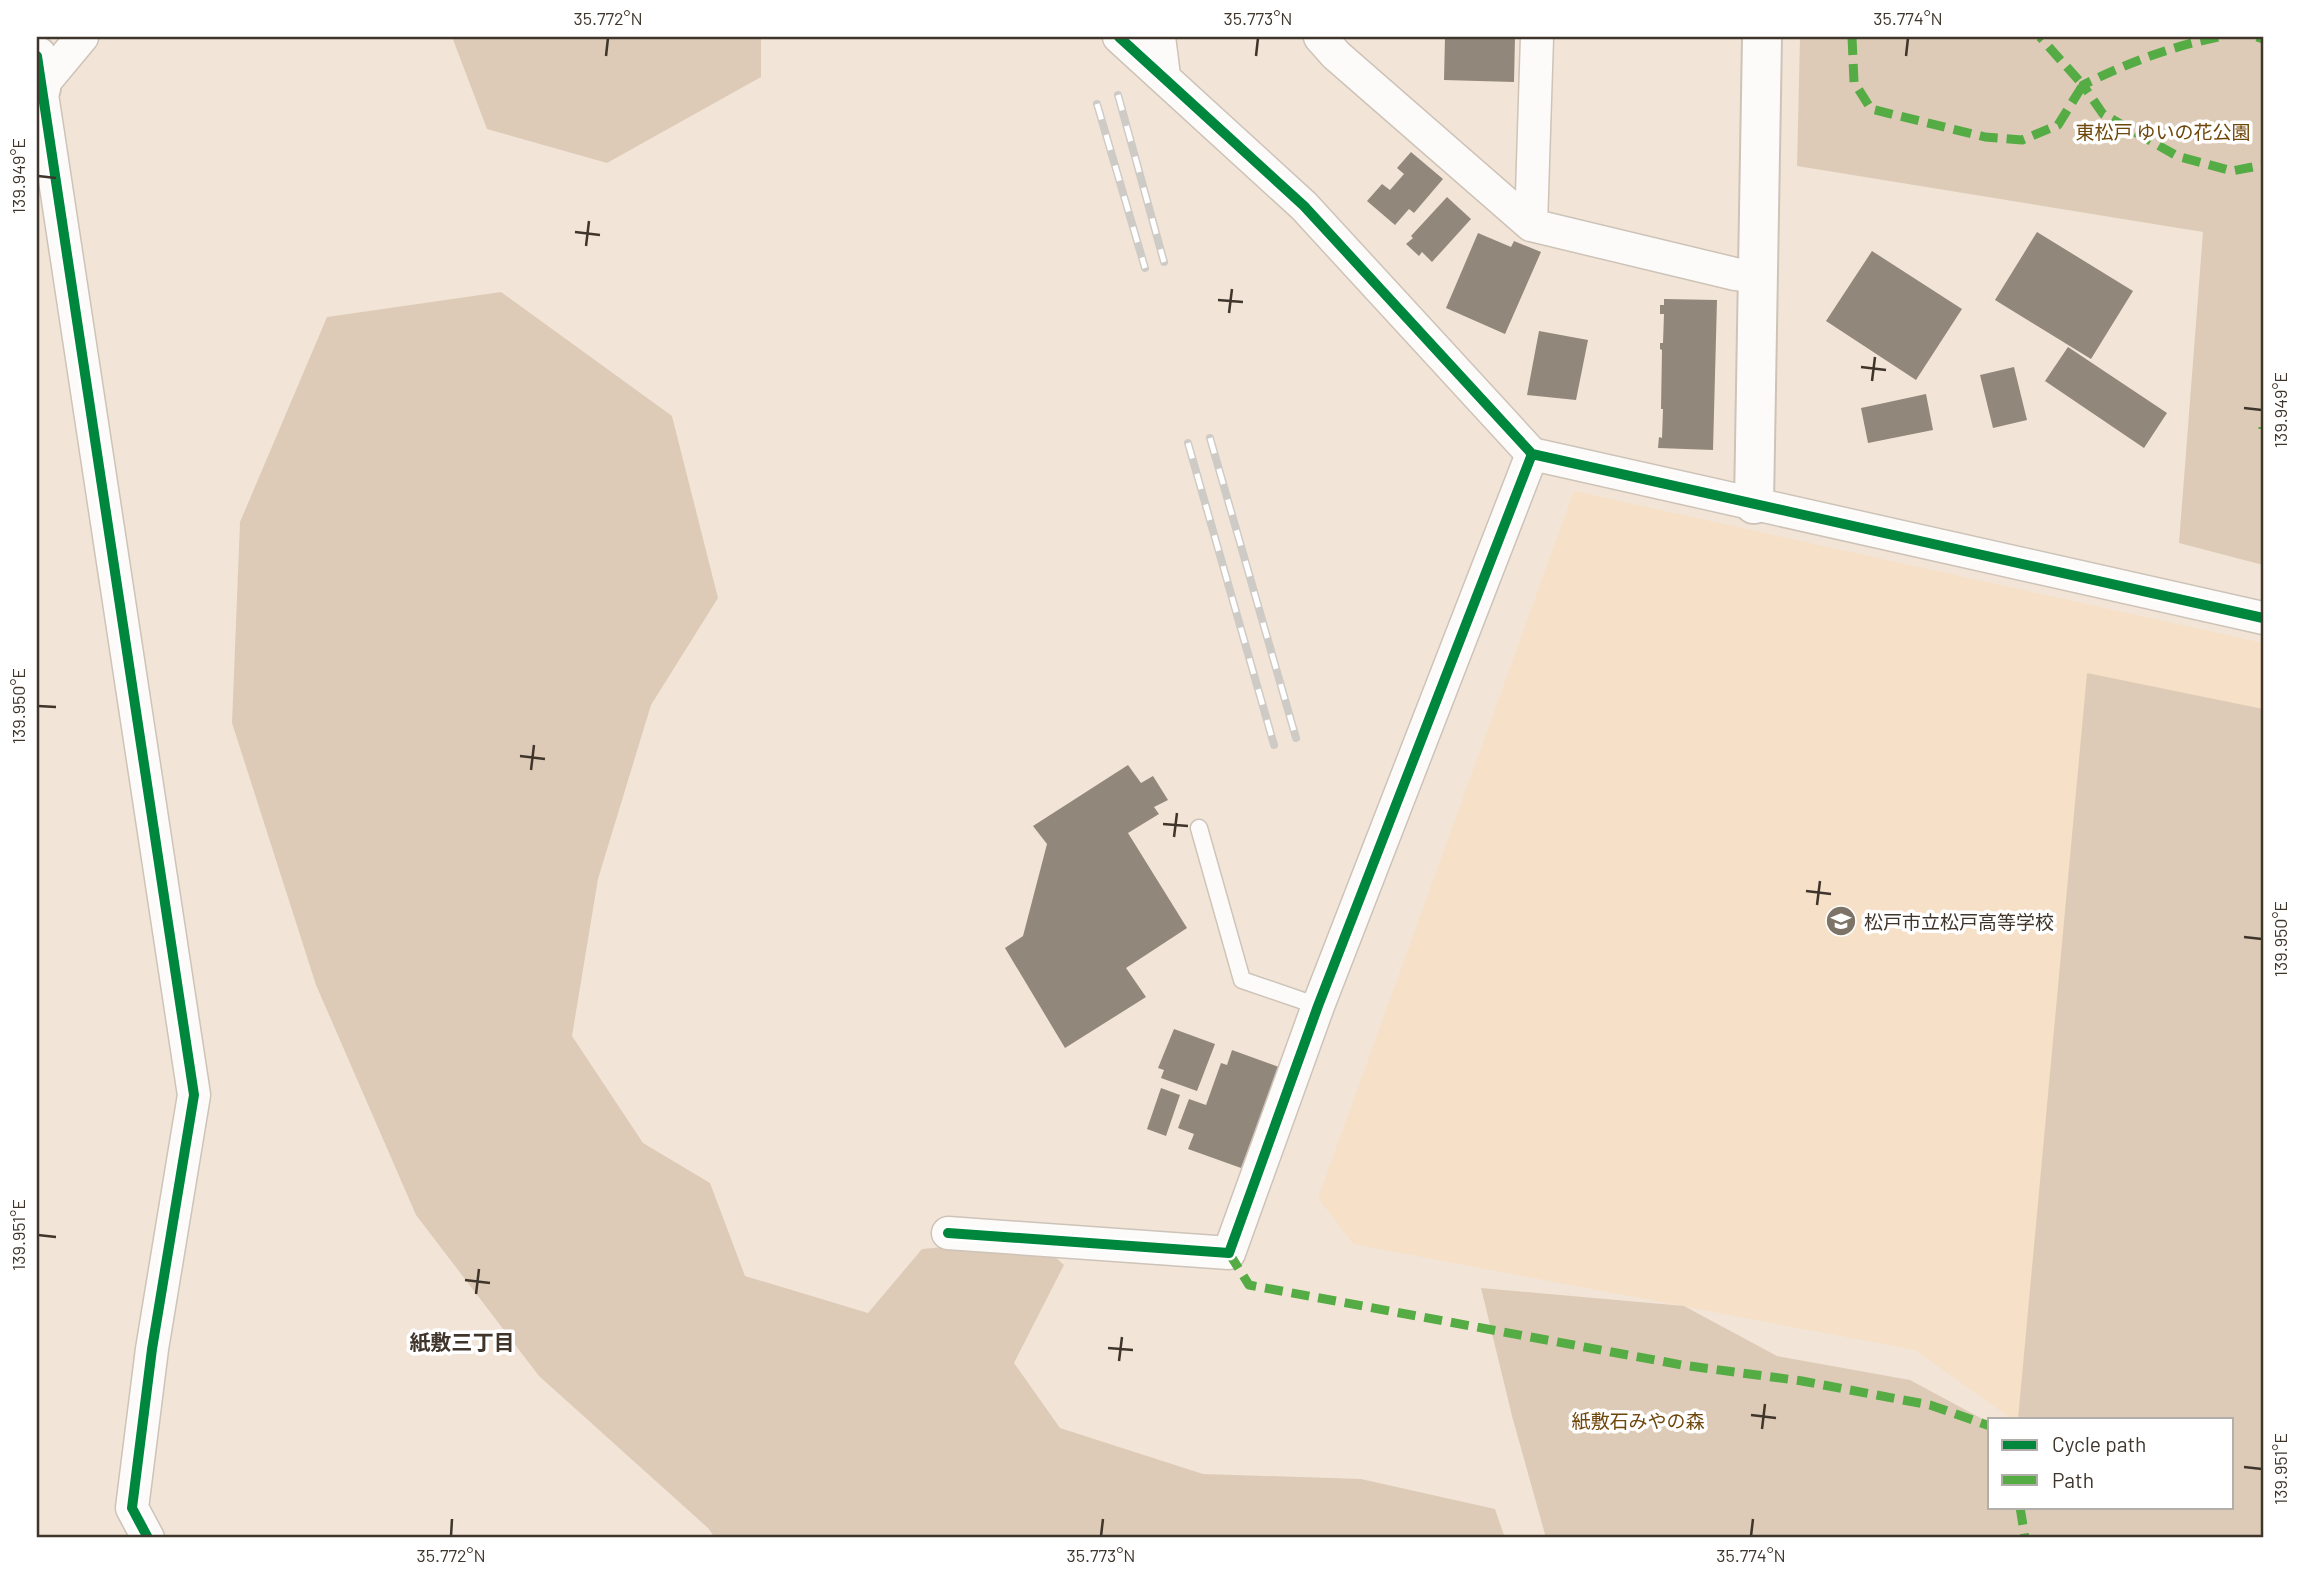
<svg xmlns="http://www.w3.org/2000/svg" width="2300" height="1575" font-family="Barlow,'Noto Sans JP',sans-serif">
	<style>
		.built { fill: #f6e0c7 }
		.green { fill: #ddcbb8 }
		.building { fill: #92877b }
		.lines { fill: none; stroke-linecap: round; stroke-linejoin: round }
		.lane-casing { stroke: #cdc3b8; stroke-width: 19 }
		.street-casing { stroke: #cdc3b8; stroke-width: 35 }
		.secondary-casing { stroke: #cdc3b8; stroke-width: 42 }
		.lane { stroke: #fdfbf9; stroke-width: 16 }
		.street { stroke: #fdfbf9; stroke-width: 32 }
		.secondary { stroke: #fdfbf9; stroke-width: 38 }
		.rail-casing { stroke: #cecbc7; stroke-width: 8 }
		.rail { stroke: #fff; stroke-width: 5; stroke-dasharray: 16; stroke-linecap: butt }
		.quiet { stroke: #56ac44; stroke-width: 9; stroke-dasharray: 18 9; stroke-linecap: butt }
		.cycleway-casing { stroke: #fff; stroke-width: 15 }
		.cycleway { stroke: #00873e; stroke-width: 10 }
		.ticks { fill: none; stroke: #3f352b; stroke-width: 2.5 }
		.labels { text-anchor: middle; dominant-baseline: central; stroke-width: 7; stroke-linejoin: round; paint-order: stroke }
		.park-label { font-size: 19px; fill: #70470b; stroke: #fff }
		.poi-label { font-size: 19px; fill: #3f352b; stroke: #fff; text-anchor: start }
		.neighbourhood-label { font-size: 21px; font-weight: bold; fill: #3f352b; stroke: #fff }
		.neatline { fill: none; stroke: #3f352b; stroke-width: 2.5 }
		.ticks-label { font-size: 18px; text-anchor: middle; fill: #3f352b }
	</style>
	<rect width="100%" height="100%" fill="#f2e5d7"/>
	<path class="built" d="M1574 491 2263 643V1538L2232 1507V1419H2012L1915 1350 1353 1244 1318 1198Z"/>
	<path class="green" d="M452 37H761V77L607 163 487 129Z
		M1800 37H2263V565L2179 543 2203 232 1797 166Z
		M501 292 672 416 718 598 651 705 598 879 572 1036 643 1143 710 1183 745 1276 868 1313 922 1249 1035 1239 1064 1265 1014 1363 1060 1428 1203 1474 1361 1479 1495 1509 1505 1538H715L708 1528 539 1376 416 1215 316 985 232 723 240 522 327 317Z
		M2087 673 2263 709V1538H1546L1512 1416 1481 1288 1684 1306 1777 1356 1910 1380 1990 1423V1507H2232V1419H2018Z"/>
	<path class="building" d="M1445 37H1515L1514 82 1444 80Z
		M1411 152 1443 179 1414 213 1409 209 1395 225 1367 201 1382 184 1390 190 1404 174 1397 168Z
		M1447 197 1471 219 1432 262 1422 252 1419 256 1406 244 1413 238 1411 236Z
		M2037 232 2133 291 2091 359 1995 300Z
		M1478 233 1511 247 1514 241 1541 252 1505 334 1446 308Z
		M1872 251 1962 309 1916 380 1826 321Z
		M1664 299 1717 300 1713 450 1658 448 1659 437 1662 438 1663 409H1661L1662 350 1660 349V343H1663L1664 314H1660V305H1664Z
		M1539 331 1588 340 1576 400 1527 395Z
		M2068 347 2167 413 2144 448 2045 381Z
		M2014 367 2027 420 1993 428 1980 375Z
		M1926 394 1933 430 1868 443 1861 408Z
		M1128 765 1141 783 1153 776 1168 800 1154 807 1159 814 1128 833 1187 928 1126 968 1146 997 1065 1048 1005 948 1023 936 1047 844 1033 826Z
		M1174 1029 1215 1044 1197 1091 1161 1078 1164 1070 1158 1068Z
		M1232 1050 1279 1067 1241 1168 1188 1149 1194 1134 1178 1128 1189 1099 1206 1105 1221 1063 1227 1065Z
		M1161 1088 1180 1095 1166 1136 1147 1129Z"/>
	<g class="lines">
		<g class="lane-casing">
			<path id="lane" d="M1199 828 1242 980 1318 1006"/>
		</g>
		<g class="street-casing">
			<path id="street" d="M1119 37 1304 206 1532 454 2263 618
				M1159 37 1164 76
				M1320 37 1336 55 1531 225
				M1537 37 1531 225 1735 274 1758 277
				M41 88 194 1095 152 1349 132 1508 148 1538
				M37 91 82 37
				M948 1233 1229 1253 1318 1006 1532 454"/>
		</g>
		<g class="secondary-casing">
			<path id="secondary" d="M37 56 41 88
				M1754 504 1762 37"/>
		</g>
		<use href="#lane" class="lane"/>
		<use href="#street" class="street"/>
		<use href="#secondary" class="secondary"/>
		<g class="rail-casing">
			<path id="rail" d="M1118 95 1164 262
				M1097 104 1145 268
				M1210 438 1296 738
				M1188 443 1274 745"/>
		</g>
		<use href="#rail" class="rail"/>
		<path class="quiet" d="M1852 37 1854 82 1871 109 1985 137 2022 140 2058 125 2083 85 2040 37
			M2218 37C2170 47 2127 63 2083 85L2103 114 2177 156 2232 171 2263 165
			M2257 37 2263 39
			M2263 427V429
			M1229 1253 1249 1285 1682 1365 1802 1381 1930 1405 1990 1426
			M2020 1507 2025 1538"/>
		<g class="cycleway-casing">
			<path id="cycleway" d="M1119 37 1304 206 1532 454 2263 618
				M37 56 194 1095 152 1349 132 1508 148 1538
				M948 1233 1229 1253 1318 1006 1532 454"/>
		</g>
		<use href="#cycleway" class="cycleway"/>
	</g>
	<path class="ticks" d="M606 56 608 38M1256 56 1258 38M1906 56 1908 38M38 176 56 178M575 232 600 235M586 246 589 221M1218 300 1243 302M1229 313 1232 289M1861 367 1886 370M1872 381 1875 357M2244 408 2262 410M38 706 56 707M520 756 545 759M531 770 534 745M1163 824 1188 826M1174 837 1177 813M1806 891 1831 894M1817 905 1820 881M2244 937 2262 939M38 1235 56 1237M465 1280 490 1283M476 1294 479 1269M1108 1348 1133 1350M1119 1361 1122 1337M1751 1415 1776 1418M1762 1429 1765 1404M2244 1467 2262 1469M451 1536 452 1519M1101 1536 1103 1519M1751 1536 1753 1519"/>
	<defs>
		<g id="school-disc" transform="scale(1.575)"><circle r="9.5" fill="#7e7367" stroke="#fff"/><path d="M0-5L7-2L0 1L-7-2ZM-4 1L0 2.5L4 1V4Q0 6-4 4Z" fill="#fff"/></g>
	</defs>
	<g fill-rule="evenodd">
		<use href="#school-disc" x="1841" y="921"/>
	</g>
	<g class="labels">
		<g class="park-label">
			<text x="2163" y="131">東松戸 ゆいの花公園</text>
			<text x="1638" y="1420">紙敷石みやの森</text>
		</g>
		<g class="poi-label">
			<text x="1864" y="921">松戸市立松戸高等学校</text>
		</g>
		<g class="neighbourhood-label">
			<text x="462" y="1341">紙敷三丁目</text>
		</g>
	</g>
	<rect width="2300" height="1575" fill="none" stroke="#ffffff" stroke-width="77"/>
	<rect x="1988" y="1418" width="245" height="91" fill="#ffffff" stroke="#b2aeaa" stroke-width="2"/>
	<rect x="2002" y="1440" width="35" height="10" fill="#00873e" stroke="#b2aeaa" stroke-width="2"/>
	<text x="2052" y="1452" font-size="21" fill="#3f352b">Cycle path</text>
	<rect x="2002" y="1475" width="35" height="10" fill="#56ac44" stroke="#b2aeaa" stroke-width="2"/>
	<text x="2052" y="1488" font-size="21" fill="#3f352b">Path</text>
	<rect x="38" y="38" width="2224" height="1498" class="neatline"/>
	<g class="ticks-label">
		<text x="608" y="25">35.772°N</text>
		<text x="1258" y="25">35.773°N</text>
		<text x="1908" y="25">35.774°N</text>
		<text transform="translate(19 176) rotate(-90)" y="6">139.949°E</text>
		<text transform="translate(2281 410) rotate(-90)" y="6">139.949°E</text>
		<text transform="translate(19 706) rotate(-90)" y="6">139.950°E</text>
		<text transform="translate(2281 939) rotate(-90)" y="6">139.950°E</text>
		<text transform="translate(19 1235) rotate(-90)" y="6">139.951°E</text>
		<text transform="translate(2281 1469) rotate(-90)" y="6">139.951°E</text>
		<text x="451" y="1562">35.772°N</text>
		<text x="1101" y="1562">35.773°N</text>
		<text x="1751" y="1562">35.774°N</text>
	</g>
</svg>
